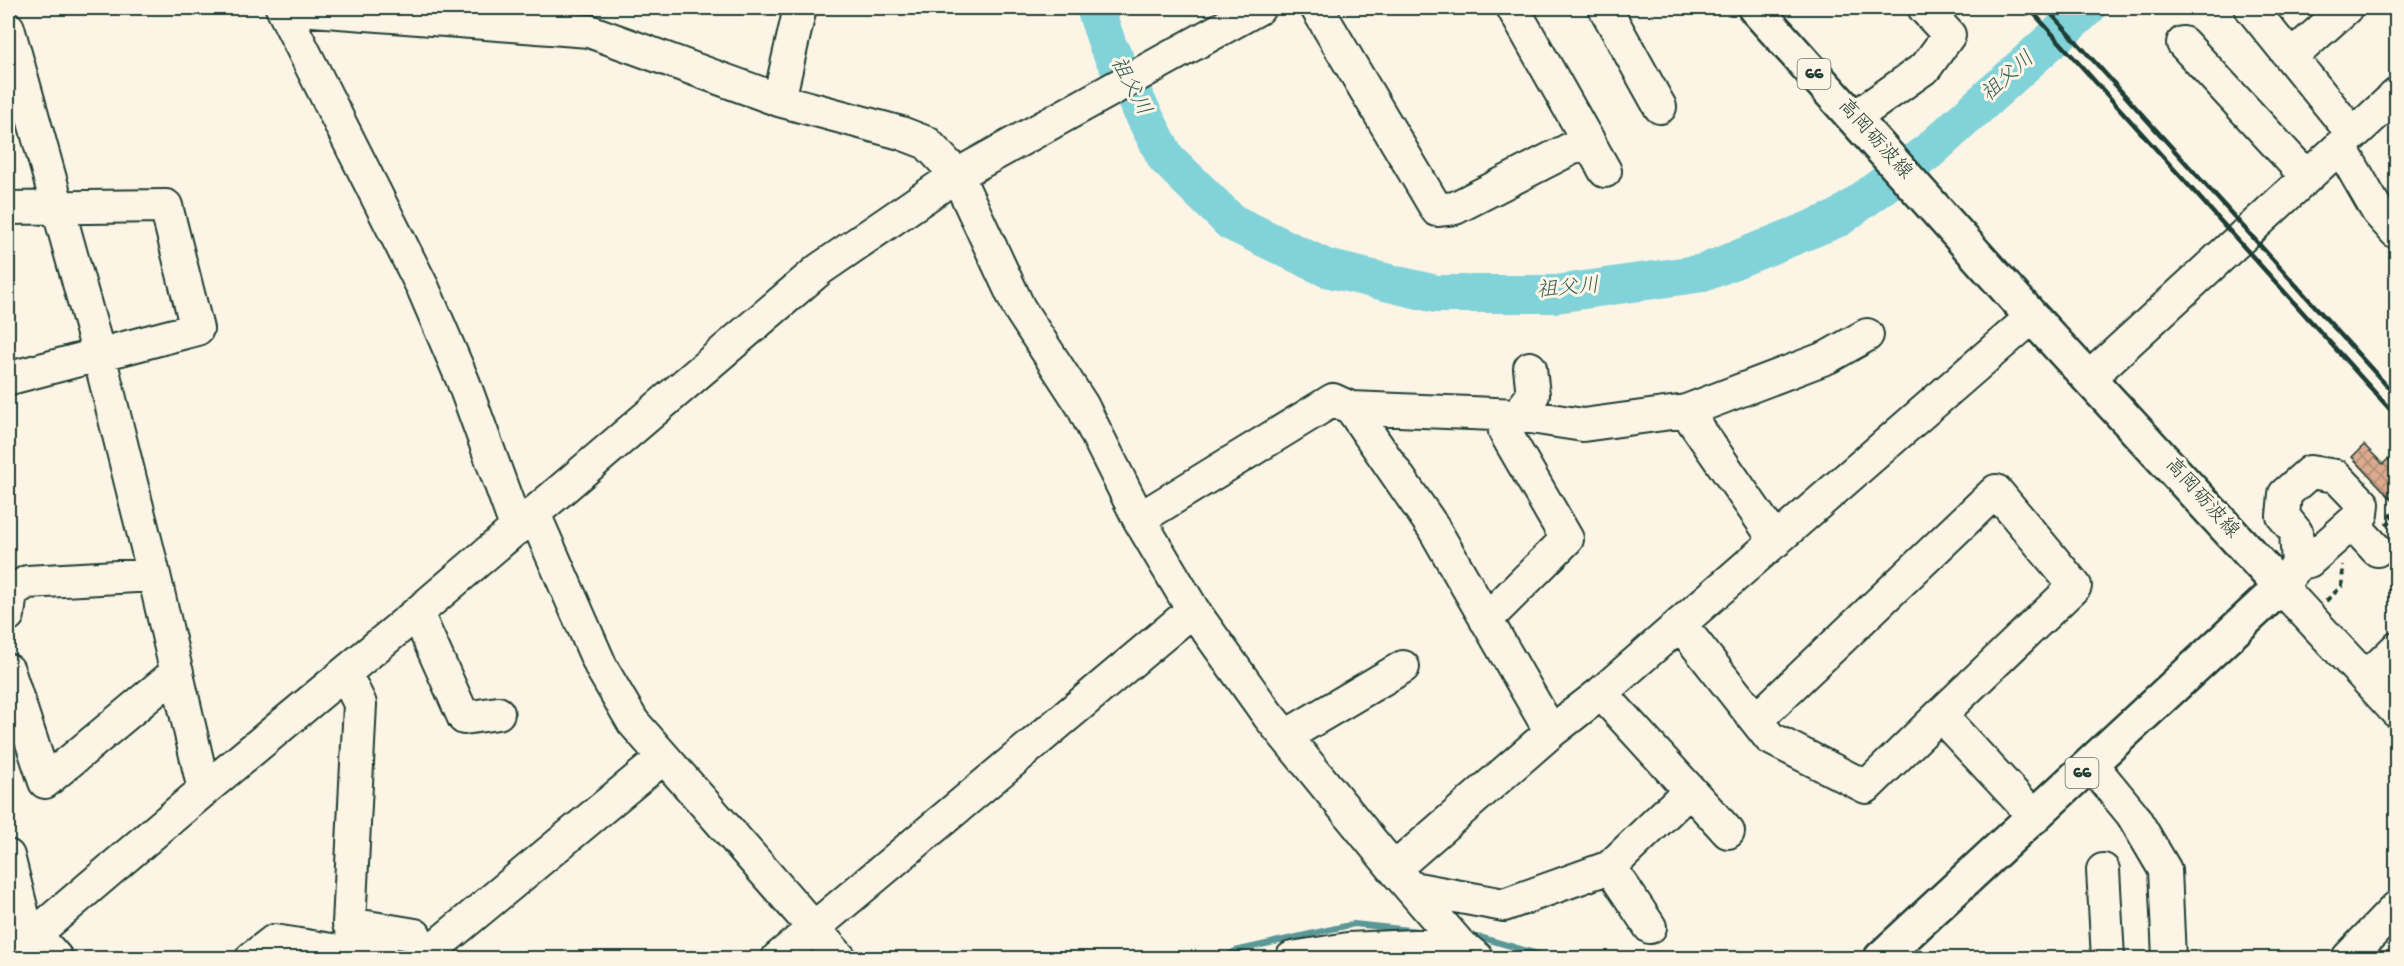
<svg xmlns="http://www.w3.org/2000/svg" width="2404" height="966" font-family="'Gochi Hand','Klee One',sans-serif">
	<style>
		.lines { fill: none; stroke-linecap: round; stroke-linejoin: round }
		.stream { stroke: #5a9797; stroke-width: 6 }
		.river { stroke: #82d3d9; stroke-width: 38 }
		.building { fill: url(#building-cross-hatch); stroke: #1f3d34; stroke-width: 1.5 }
		.minor-casing { stroke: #1f3d34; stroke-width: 36 }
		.major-casing { stroke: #1f3d34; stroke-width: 38 }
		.path { stroke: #1f3d34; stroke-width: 4; stroke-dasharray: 6 4.5; stroke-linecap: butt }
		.minor { stroke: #fcf5e5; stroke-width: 32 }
		.major { stroke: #fcf5e5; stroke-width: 33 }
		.rail { stroke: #1f3d34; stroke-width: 4.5 }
		.labels { text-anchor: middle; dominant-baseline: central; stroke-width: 6; stroke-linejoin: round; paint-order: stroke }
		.shield { fill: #fcf5e5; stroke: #617469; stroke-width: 1.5 }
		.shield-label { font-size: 18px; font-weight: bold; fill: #1f3d34 }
		.street-label { font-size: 20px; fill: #1f3d34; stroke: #fcf5e5 }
		.water-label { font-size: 21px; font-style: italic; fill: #335b55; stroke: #fcf5e5 }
	</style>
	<defs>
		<pattern id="building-cross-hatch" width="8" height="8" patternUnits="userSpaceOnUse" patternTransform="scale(1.5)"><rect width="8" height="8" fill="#dcab8f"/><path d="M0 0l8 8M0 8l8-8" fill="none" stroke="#b28c76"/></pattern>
	</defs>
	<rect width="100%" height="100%" fill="#fcf5e5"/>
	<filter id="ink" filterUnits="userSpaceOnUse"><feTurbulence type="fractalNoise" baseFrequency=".0167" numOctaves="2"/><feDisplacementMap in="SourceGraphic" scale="12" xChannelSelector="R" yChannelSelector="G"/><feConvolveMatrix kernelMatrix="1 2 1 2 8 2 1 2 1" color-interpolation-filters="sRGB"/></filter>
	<g filter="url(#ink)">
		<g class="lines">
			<path class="stream" d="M1468 936 1483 938 1551 958
				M1223 958 1235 951 1354 924 1419 931"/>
			<path class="river" d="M1095 8 1108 46 1166 158 1231 222 1326 268 1436 294H1556L1703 273 1839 218 1929 151 2087 8"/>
		</g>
		<path class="building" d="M2364 445 2383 464 2388 459 2397 468V505L2352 457Z"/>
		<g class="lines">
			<g class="minor-casing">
				<path id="minor" d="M282 8 423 288 463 381 517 529
					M1259 8 957 175 1019 308 1082 405 1139 519 1193 610 1268 715 1394 869 1459 944 1477 958
					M1317 8 1437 210 1455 208 1588 140
					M1513 8 1605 171
					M1605 8 1660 107
					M2251 8 2353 134
					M8 28 99 355 154 575 204 790
					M2183 43 2307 177
					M2291 57 2346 8
					M779 100 800 8
					M1854 118 1926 67 1949 35 1924 8
					M2340 146 2378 212 2396 232
					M8 208 166 206 197 329 10 378 8 375
					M2089 378 2396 95
					M1351 408 1433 527 1551 732
					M1686 411 1828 357 1867 335
					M534 514 602 669 633 722 840 958
					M1139 519 1333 400 1351 408 1518 415 1583 425 1686 411 1776 541
					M2352 523 2377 550
					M2298 564 2296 532 2283 516 2285 494 2310 472 2336 476 2363 504 2362 514 2309 561 2298 564 2281 587 2396 711
					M417 613 464 718 498 713
					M8 615 11 592 27 582 154 575
					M1486 620 1567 539 1505 432 1533 395 1530 368
					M1680 624 1770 738 1866 787 1940 715 2035 817
					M8 670 45 782 177 672
					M345 673 360 704 349 924 415 935
					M2366 678 2396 649
					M1601 693 1728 832
					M1756 720 1996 491 2075 586 1940 715
					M1286 736 1403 667
					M2091 764 2132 814 2165 870 2169 958
					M8 856 29 939
					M1610 867 1650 927
					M1394 869 1551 732 1601 693 2032 317
					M2103 870 2108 958
					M1412 888 1504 905 1610 867 1689 791
					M34 933 56 958
					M8 957 204 790 417 613 820 269 957 175 927 143 901 133 779 100 589 31 286 8
					M252 958 274 941 383 958
					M422 958 652 767
					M778 958 1193 610
					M1292 958 1348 949 1459 944
					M2348 958 2396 908"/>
			</g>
			<g class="major-casing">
				<path id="major" d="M1755 8 2032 317 2281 587 1881 958"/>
			</g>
			<path class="path" d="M2386 525 2394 518 2388 512
				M2326 601 2342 586 2343 565"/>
			<use href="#minor" class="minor"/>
			<use href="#major" class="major"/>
			<path class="rail" d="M2029 8 2396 416
				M2046 8 2396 396"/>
		</g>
	</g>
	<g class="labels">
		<g class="shield">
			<rect x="1797.5" y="59" width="33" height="30" rx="4.5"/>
			<rect x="2065.5" y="758" width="33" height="30" rx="4.5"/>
		</g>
		<g class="shield-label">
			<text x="1814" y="74">66</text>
			<text x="2082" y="773">66</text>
		</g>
		<g class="street-label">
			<text transform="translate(1874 140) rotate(48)">高岡砺波線</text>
			<text transform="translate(2201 499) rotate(48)">高岡砺波線</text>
		</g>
		<g class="water-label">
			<text transform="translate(2009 78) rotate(-42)">祖父川</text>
			<text transform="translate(1129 87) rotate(62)">祖父川</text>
			<text transform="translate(1568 290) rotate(-5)">祖父川</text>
		</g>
	</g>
	<rect width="2404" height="966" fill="none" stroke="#fcf5e5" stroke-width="30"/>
	<rect x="15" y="15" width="2374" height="936" fill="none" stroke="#1f3d34" stroke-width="2" filter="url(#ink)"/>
</svg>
